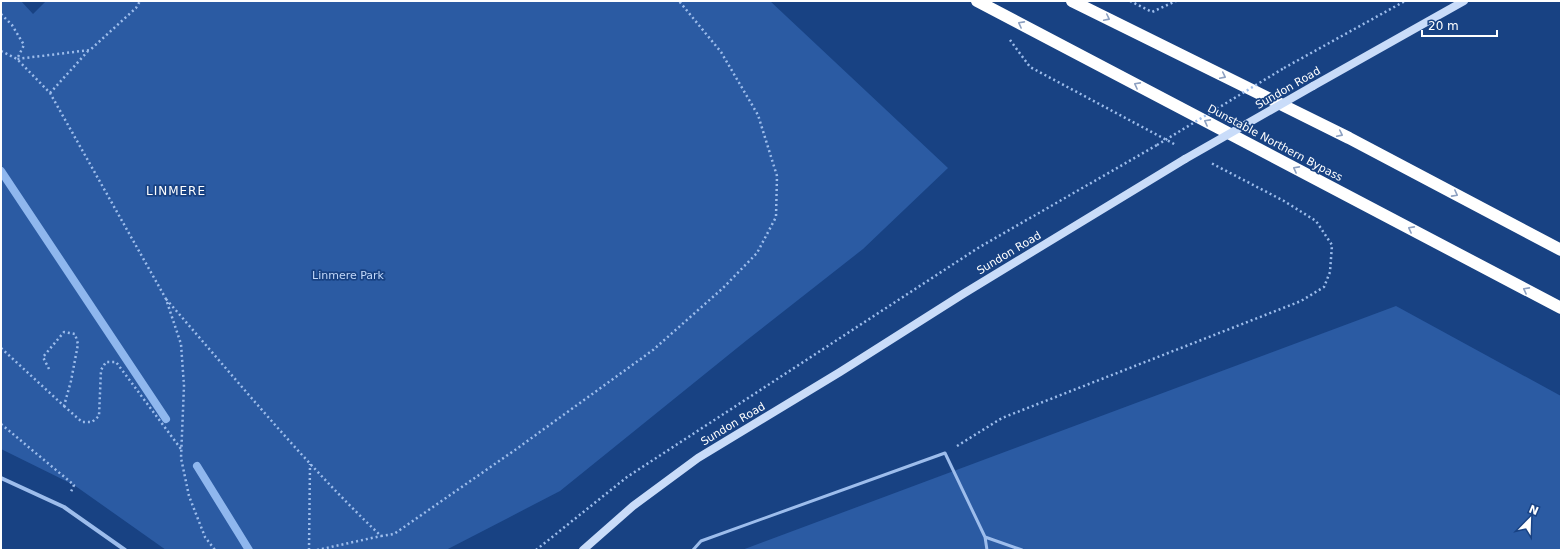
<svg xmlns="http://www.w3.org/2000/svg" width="1562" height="551" font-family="'DejaVu Sans',sans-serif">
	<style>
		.green { fill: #2b5ba3 }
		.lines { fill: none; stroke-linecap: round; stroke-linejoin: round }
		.stream { stroke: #8fb7ee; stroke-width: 8 }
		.path { stroke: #9dbdec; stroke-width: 2.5; stroke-dasharray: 2 3; stroke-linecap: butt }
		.lane { stroke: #9dbdec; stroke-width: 3 }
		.street { stroke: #9dbdec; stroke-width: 4 }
		.secondary { stroke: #c9dcf9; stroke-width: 8 }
		.highway { stroke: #fff; stroke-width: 12 }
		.path-bridge { stroke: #9dbdec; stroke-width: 2.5; stroke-dasharray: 2 3; stroke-linecap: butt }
		.secondary-bridge { stroke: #c9dcf9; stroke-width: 8 }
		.oneway { stroke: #8ca0c1 }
		.labels { text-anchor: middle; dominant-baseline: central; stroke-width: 3.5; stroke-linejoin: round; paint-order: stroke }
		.street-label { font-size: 11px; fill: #fff; stroke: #184283 }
		.park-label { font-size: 11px; fill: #c2d8f9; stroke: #184283 }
		.neighbourhood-label { font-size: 12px; letter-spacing: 1px; fill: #fff; stroke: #184283 }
	</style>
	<rect width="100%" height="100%" fill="#184283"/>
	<path class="green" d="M1 1H21L33 14 46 1H770L948 168 863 249 747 340 560 491 446 550H166L74 485 1 449Z
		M1396 306 1561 396V550H742Z"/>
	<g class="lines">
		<path class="stream" d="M1 171 166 419
			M197 466 249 550"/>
		<path class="path" d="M1130 1 1152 12 1176 1
			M1 14 12 25 24 45 17 59 90 50 136 8 140 1
			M1010 40 1030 67 1176 145
			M1 51 17 59 50 93 166 299 181 344 184 386 181 458 189 496 205 537 215 550
			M1284 68 1405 1
			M50 93 89 50
			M166 299C236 379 304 463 381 536L394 534 515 450 653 350 723 288 757 253 776 217 777 176 758 115 721 52 679 1
			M1 348 64 406 71 381 78 344 75 334 64 332 43 357 49 369
			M64 406 82 422H92L99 416 101 370 106 362H116L181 449
			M1 424 74 485 70 494
			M957 446 1002 418 1301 301 1324 287 1330 272 1332 245 1316 221 1284 201 1211 163
			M309 550 310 464
			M317 550 381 536
			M536 550 627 477 978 248 1157 145"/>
		<path class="lane" d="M985 537 1022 550
			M693 550 701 541 945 453 985 537 987 550"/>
		<path class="street" d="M1 478 64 507 125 550"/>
		<path class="secondary" d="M1313 86 1464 1
			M583 550 633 506 698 458 840 372 963 294 1185 159"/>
		<path class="highway" d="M977 1 1561 308
			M1072 1 1349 138 1561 250"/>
		<path class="path-bridge" d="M1157 145 1284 68"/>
		<path class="secondary-bridge" d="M1185 159 1313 86"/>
	</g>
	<defs><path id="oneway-chevron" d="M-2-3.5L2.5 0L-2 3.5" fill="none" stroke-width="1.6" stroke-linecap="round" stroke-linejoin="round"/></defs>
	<g class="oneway">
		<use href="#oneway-chevron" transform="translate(1107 18) rotate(26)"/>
		<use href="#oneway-chevron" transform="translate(1021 24) rotate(-152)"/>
		<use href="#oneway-chevron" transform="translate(1223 76) rotate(26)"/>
		<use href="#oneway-chevron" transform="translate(1137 85) rotate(-152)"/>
		<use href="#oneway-chevron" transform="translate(1207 122) rotate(-152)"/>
		<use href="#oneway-chevron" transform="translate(1340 134) rotate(26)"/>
		<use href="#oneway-chevron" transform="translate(1296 169) rotate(-152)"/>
		<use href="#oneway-chevron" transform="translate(1455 194) rotate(28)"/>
		<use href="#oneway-chevron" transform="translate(1411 229) rotate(-152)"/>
		<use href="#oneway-chevron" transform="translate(1526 290) rotate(-152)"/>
	</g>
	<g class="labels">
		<g class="street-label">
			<text transform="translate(1288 88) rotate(-30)">Sundon Road</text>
			<text transform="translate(1275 143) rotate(28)">Dunstable Northern Bypass</text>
			<text transform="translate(1009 253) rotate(-31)">Sundon Road</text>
			<text transform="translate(733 424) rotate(-31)">Sundon Road</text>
		</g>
		<g class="park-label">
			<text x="348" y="275">Linmere Park</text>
		</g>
		<g class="neighbourhood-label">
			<text x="176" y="191">LINMERE</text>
		</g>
	</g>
	<rect width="1562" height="551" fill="none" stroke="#ffffff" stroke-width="4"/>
	<g transform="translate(1530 519) rotate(23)" stroke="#184283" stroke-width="3" paint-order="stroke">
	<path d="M0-3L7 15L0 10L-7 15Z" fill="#ffffff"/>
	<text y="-6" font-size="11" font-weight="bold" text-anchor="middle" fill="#ffffff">N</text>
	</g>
	<path d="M1422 30v6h75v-6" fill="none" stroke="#ffffff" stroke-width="2"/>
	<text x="1428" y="30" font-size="12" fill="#ffffff" stroke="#184283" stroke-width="3" paint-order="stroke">20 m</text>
</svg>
